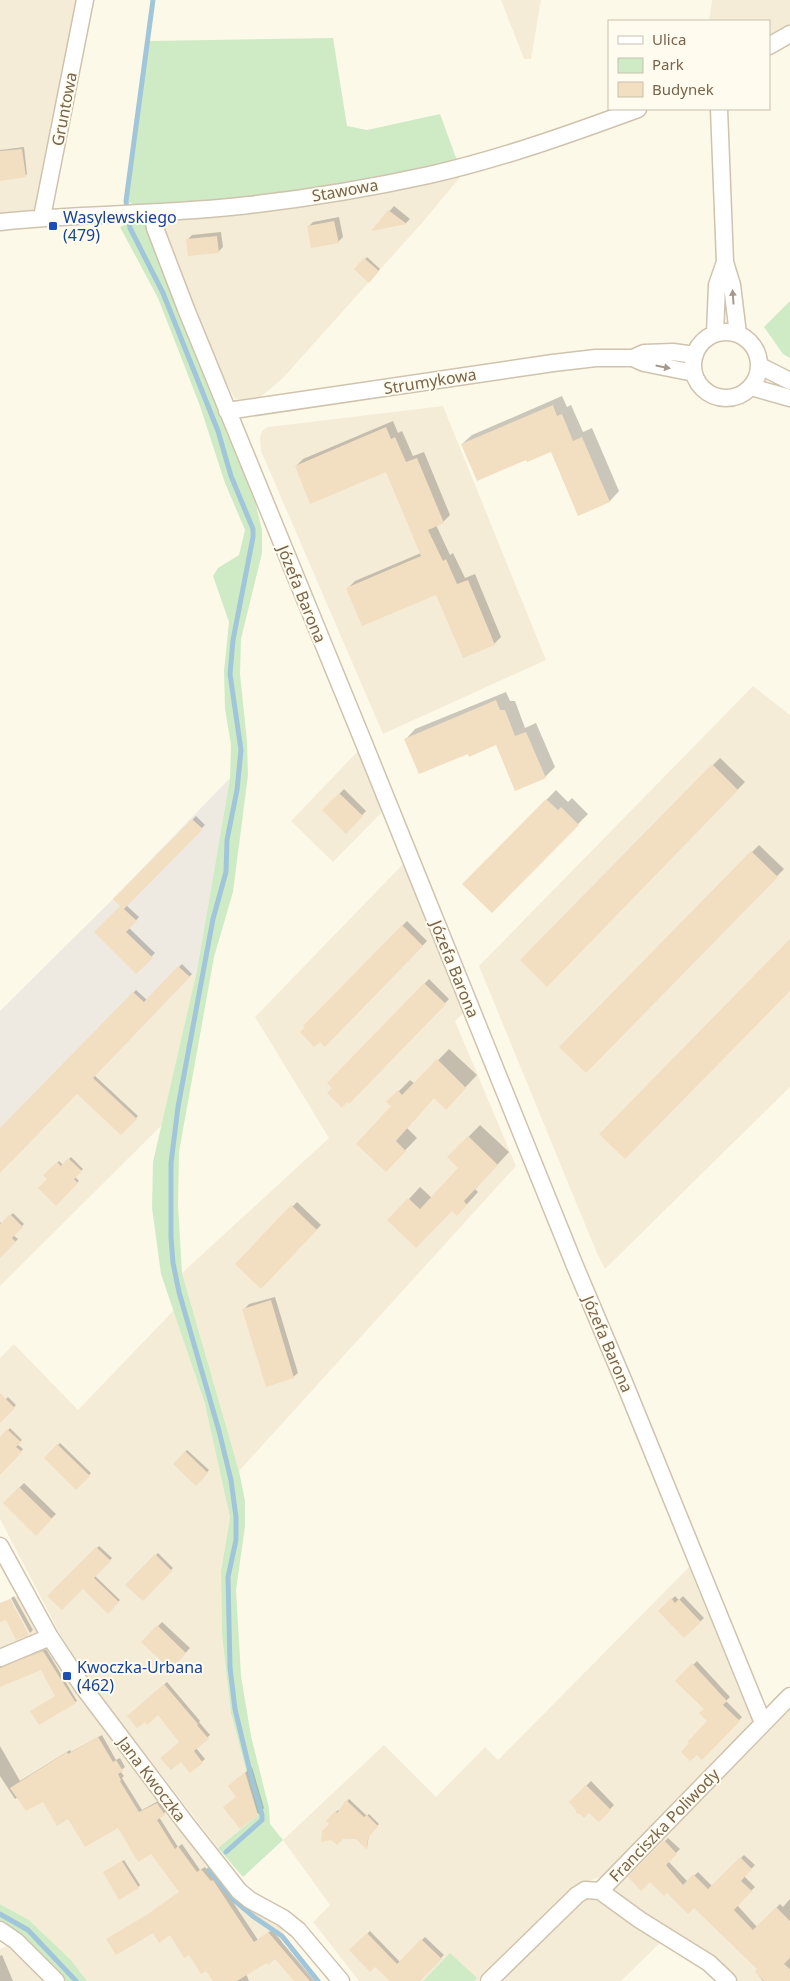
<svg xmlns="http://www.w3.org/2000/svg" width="790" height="1981" font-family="'Noto Sans',sans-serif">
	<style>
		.residential { fill: #f5ecd7 }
		.industrial { fill: #eeeae2 }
		.green { fill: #ceebc6 }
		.shadow { fill: #0003 }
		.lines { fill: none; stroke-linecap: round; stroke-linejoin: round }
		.stream { stroke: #a2c6d9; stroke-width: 5 }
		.building { fill: #f2dec0 }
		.minor-casing { stroke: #cfc3ad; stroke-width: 19 }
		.minor { stroke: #fff; stroke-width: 16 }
		.oneway { fill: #a79a8a }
		.transit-dot { fill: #1a4fb4; stroke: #fffcef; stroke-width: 2 }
		.labels { text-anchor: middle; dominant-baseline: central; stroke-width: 4; stroke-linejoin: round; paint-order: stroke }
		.street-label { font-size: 16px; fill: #78644b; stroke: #fffcef }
		.transit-label { font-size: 16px; fill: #164399; stroke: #fffcef; text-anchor: start }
	</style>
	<rect width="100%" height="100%" fill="#fdf9e9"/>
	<path class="residential" d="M0 0H85L42 217 0 222Z
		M501 0H541L531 59H524Z
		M712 0H790V34L769 46V21H709Z
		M473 162 421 224 283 378 257 400 235 399 186 309 152 213Z
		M443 406 546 660 383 734 261 451 260 437 262 431 268 427Z
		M753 686 790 715V1087L605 1269 596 1251 479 966Z
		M358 751 385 809 333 862 291 821Z
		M405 862 466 1011 455 1021 516 1166 239 1471 182 1273 329 1138 255 1017Z
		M197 970 162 1125 0 1286V1173Z
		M174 1310 211 1423 230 1517 221 1571 222 1635 231 1713 258 1815 218 1848 90 1682 61 1636 0 1519V1358L14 1344 78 1410Z
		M689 1567 753 1723 790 1688V1981H728L617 1904 603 1876 574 1886 478 1981H359L313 1922 330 1905 283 1840 384 1745 436 1797 485 1747 498 1760Z
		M18 1596 223 1871 283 1918 282 1943 312 1981H87L71 1960 29 1920 0 1904V1603Z
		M589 1899 596 1900 661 1942 621 1981H500L584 1900Z
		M7 1946 27 1963 43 1981H0V1949Z"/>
	<path class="industrial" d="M230 778 197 970 0 1173V1011L112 900Z"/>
	<path class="green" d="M333 38 347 126 367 130 440 114 459 166 152 213 219 413 230 434 254 497 262 530V553L241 639 240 674 247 741 248 775 233 892 214 957 179 1152 178 1205 182 1273 239 1471 245 1501V1526L236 1590 241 1676 251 1736 269 1808 270 1824 283 1840 243 1877 218 1848 258 1815 231 1713 222 1635 221 1571 230 1517 205 1404 161 1274 152 1208 153 1162 197 970 230 778 231 745 225 709 224 671 229 622 213 576 218 568 239 555 245 530 225 483 200 406 158 298 120 227 152 213 126 201 147 41Z
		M790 301V358L783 354 764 327Z
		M0 1904 29 1920 71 1960 87 1981H63L0 1930Z
		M450 1953 477 1978 474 1981H423Z"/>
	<path class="shadow" d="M24 147 27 174 25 176 0 179V150Z
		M394 206 410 219 406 223 374 229Z
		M339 217 343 237 338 242 308 227 313 222Z
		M221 232 223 247 218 252 187 240 192 235Z
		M367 257 380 269 369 281 356 269Z
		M562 396 567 407 571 405 583 432 592 428 619 491 610 501 579 514 552 450 462 444 472 435Z
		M393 421 398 433 402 431 413 456 424 452 450 515 443 522 436 525 450 555 453 553 465 578 475 574 501 637 494 644 437 593 348 588 355 581 421 553 386 471 296 466 303 459Z
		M506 692 510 701H515L525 728 536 723 555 767 545 777 497 744 469 752 406 739 415 729Z
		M720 758 745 782 547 985 522 960Z
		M344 789 366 811 346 832 324 810Z
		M556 790 568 802 572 798 588 814 492 911 464 884Z
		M196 816 205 825 126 905 139 917 129 928 155 953 136 972 96 932 122 906 114 899Z
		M759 845 784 869 586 1072 561 1047Z
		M407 921 427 941 325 1045 305 1026Z
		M182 964 192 974 94 1075 138 1116 121 1133 77 1092 0 1172V1130L136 990 147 1000Z
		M429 979 449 999 353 1098 347 1101 329 1083Z
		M449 1049 477 1075 457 1096 434 1097 407 1128 417 1138 386 1170 393 1106 388 1102 410 1080 415 1084Z
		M480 1125 509 1152 475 1189 478 1192 469 1202 457 1214 452 1209 428 1235 409 1199 420 1187 432 1198 460 1168 449 1157Z
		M71 1157 83 1169 75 1177 79 1181 56 1204 47 1173 59 1161 63 1165Z
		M297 1202 321 1225 261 1287 237 1264Z
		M13 1213 24 1224 13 1235 18 1239 0 1256V1222L2 1224Z
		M275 1297 298 1373 293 1377 244 1309 249 1304Z
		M8 1397 16 1405 2 1419 0 1418V1405Z
		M10 1428 22 1440 17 1444 23 1449 2 1471 0 1470V1439Z
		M60 1443 91 1473 76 1488 45 1458Z
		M187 1450 209 1470 196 1484 174 1464Z
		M24 1483 56 1514 36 1534 4 1503Z
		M99 1546 112 1558 95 1576 120 1600 108 1612 83 1587 49 1596Z
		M158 1553 173 1568 143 1600 127 1585Z
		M14 1596 33 1630 30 1633 11 1598Z
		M675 1596 679 1600 683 1596 704 1618 685 1636 660 1611Z
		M162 1622 190 1648 171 1668 143 1642Z
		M46 1649 77 1701 75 1702 57 1696 42 1668 0 1686V1667L7 1666Z
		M697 1661 730 1697 726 1701 742 1717 702 1758 709 1721 706 1709 677 1681Z
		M167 1682 200 1721 199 1722 210 1735 196 1748 205 1759 190 1771 181 1742 159 1713 131 1714Z
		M102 1735 116 1760 120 1758 125 1767 120 1771 124 1776 122 1778 142 1810 160 1800 167 1811 159 1817 178 1847 182 1844 200 1870 205 1867 214 1879 217 1878 258 1940 272 1930 315 1981H296L276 1957 246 1974 249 1981H214L207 1969 170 1933 154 1931 153 1911 180 1892 152 1852 118 1826 69 1818 44 1800 18 1797 15 1799 0 1776V1746L20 1781 70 1750 71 1752Z
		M252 1767 264 1808 258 1814 237 1796 236 1780Z
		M591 1781 614 1805 599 1820 589 1811 577 1809 570 1802Z
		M349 1799 367 1816 369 1814 379 1824 369 1834 367 1848 356 1838 327 1821 338 1810 340 1811Z
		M668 1838 680 1849 668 1861 688 1882 698 1872 712 1886 744 1855 755 1865 744 1876 755 1887 737 1905 757 1927 780 1904 783 1907 790 1899V1981H763L756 1972 759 1969 694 1907 650 1880 629 1877Z
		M124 1860 140 1885 138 1887 106 1871Z
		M370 1931 400 1962 425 1937 444 1955 418 1981H392L375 1965 351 1950Z
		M2 1955 13 1981H0V1956Z"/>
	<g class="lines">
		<path class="stream" d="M153 0 126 201 130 228 163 293 218 431 231 476 253 529V537L233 640 230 674 241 750 237 790 227 840 226 872 213 919 178 1107 171 1163V1237L173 1263 179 1292 219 1431 231 1480 236 1517V1540L228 1577 230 1667 235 1709 253 1784 262 1815V1820L226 1852
			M209 1870 234 1900 254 1917 282 1936 318 1981
			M0 1914 28 1930 76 1981"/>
	</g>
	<path class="building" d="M22 149 26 177 0 181V151Z
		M388 210 407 224 371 231Z
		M334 221 339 243 311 248 307 226Z
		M217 236 219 253 188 256 186 239Z
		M364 258 379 271 369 283 354 269Z
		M553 405 557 416 562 414 573 441 582 437 610 502 578 516 551 452 527 462 526 460 477 481 461 444Z
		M386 427 391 439 395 437 406 462 417 458 444 523 428 530 443 561 446 559 457 584 468 580 495 645 463 658 436 595 362 626 346 588 421 556 386 472 310 504 295 466Z
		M496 700 500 710H505L515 736 526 732 546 778 515 791 496 745 469 757 468 754 419 774 404 739Z
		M712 764 738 790 547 987 520 960Z
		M339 793 363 816 346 834 322 810Z
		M546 799 558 810 561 807 579 825 492 913 462 884Z
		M192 819 203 829 124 909 137 921 126 932 153 958 136 974 94 932 120 906 113 899Z
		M751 851 778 877 586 1073 559 1047Z
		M402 925 423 946 325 1047 320 1042 314 1047 300 1032 305 1027 303 1026Z
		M790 939V991L625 1159 599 1134Z
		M178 966 190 977 93 1078 137 1119 121 1135 77 1094 0 1173V1128L133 992 144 1002Z
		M424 983 446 1004 349 1104 347 1102 342 1108 327 1093 332 1088 327 1083Z
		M437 1059 466 1088 446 1110 434 1098 396 1141 406 1151 386 1172 356 1144 391 1106 386 1102 398 1090 402 1095Z
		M468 1136 498 1165 464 1201 467 1205 457 1216 452 1211 416 1248 387 1220 408 1198 420 1209 458 1168 447 1157Z
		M68 1158 82 1171 74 1179 78 1183 56 1206 38 1188 47 1179 43 1175 57 1162 61 1166Z
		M291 1205 317 1230 261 1289 235 1264Z
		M10 1214 23 1227 12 1238 16 1242 0 1258V1224Z
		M271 1300 294 1378 266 1387 242 1309Z
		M0 1393 15 1408 0 1423Z
		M7 1429 21 1442 16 1447 22 1452 0 1475V1437Z
		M57 1444 90 1476 76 1490 44 1458Z
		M185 1451 208 1473 196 1486 173 1464Z
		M19 1487 52 1519 36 1536 3 1503Z
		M96 1547 111 1561 94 1578 119 1602 108 1614 83 1589 62 1610 47 1596Z
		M155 1554 172 1571 143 1601 125 1585Z
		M671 1598 675 1603 679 1599 701 1622 684 1638 658 1611Z
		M10 1599 29 1635 16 1640 6 1620 0 1622V1603Z
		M157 1625 186 1653 171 1670 141 1642Z
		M43 1651 76 1703 39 1725 30 1711 55 1696 41 1670 0 1687V1668Z
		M692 1663 727 1701 723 1705 740 1721 702 1760 697 1755 690 1761 681 1752 689 1743 687 1742 707 1721 699 1713 704 1709 675 1681Z
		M164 1684 198 1724 197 1725 209 1739 194 1751 203 1763 190 1773 181 1762 171 1770 160 1758 179 1742 158 1715 147 1725 145 1722 137 1728 127 1716Z
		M98 1737 113 1762 116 1760 123 1771 118 1774 121 1780 120 1781 139 1812 157 1803 165 1815 157 1820 175 1849 178 1846 197 1872 201 1869 211 1881 213 1880 254 1942 268 1932 310 1981H294L275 1959 268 1965 266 1963 237 1981H213L206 1971 201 1974 189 1955 184 1958 170 1935 159 1943 153 1933 116 1955 106 1939 148 1914 179 1892 151 1854 138 1862 118 1828 85 1847 68 1819 57 1826 43 1802 26 1811 10 1788 67 1752 68 1754Z
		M245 1772 258 1815 240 1829 223 1807 236 1797 228 1786Z
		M586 1785 611 1810 599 1822 589 1813 584 1818 580 1814 576 1813V1810L569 1802Z
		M346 1800 364 1817 367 1815 378 1826 368 1838 367 1850 356 1839H343L337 1845 331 1840 321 1842 322 1831 329 1824 326 1821 335 1811 337 1813Z
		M664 1840 677 1854 666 1865 683 1885 693 1874 708 1889 740 1857 752 1869 741 1881 752 1891 734 1910 753 1930 776 1907 790 1921V1958L784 1964 790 1969V1981H764L755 1972 757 1969 694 1908 688 1914 667 1893 664 1896 650 1882 641 1891 628 1877Z
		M122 1861 139 1888 119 1900 103 1872Z
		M367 1933 397 1964 421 1939 442 1959 420 1981H390L375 1967 370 1972 349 1950Z"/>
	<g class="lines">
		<g class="minor-casing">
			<path id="minor" d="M769 46 790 34
				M719 109 725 262 732 285 738 334
				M152 213 155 228 186 309 361 736 575 1266 624 1382 763 1723
				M42 217 85 0
				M0 222C83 213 167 215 249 205 310 198 370 188 429 175 500 159 570 134 638 109
				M693 365a33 33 0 1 1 66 0a33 33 0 1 1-66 0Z
				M715 334 717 285 725 262
				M633 358 644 363 694 373
				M760 366 790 381
				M751 387 790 398
				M227 411 553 363 596 358H633L644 353 673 352 695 355
				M0 1546 50 1637 83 1687 187 1825 239 1891 250 1900 283 1918 298 1930 341 1981
				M0 1658 50 1637
				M600 1891 640 1920 709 1963 728 1981
				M0 1930 16 1941 56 1981
				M489 1981 577 1895 585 1890 600 1891 790 1696"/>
		</g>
		<use href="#minor" class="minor"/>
	</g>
	<defs><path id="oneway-solid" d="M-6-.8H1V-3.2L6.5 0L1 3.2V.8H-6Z" transform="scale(1.25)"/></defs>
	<g class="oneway">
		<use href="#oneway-solid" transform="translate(733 297) rotate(-94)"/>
		<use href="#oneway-solid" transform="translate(663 367) rotate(11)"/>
	</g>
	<g class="transit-dot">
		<rect x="48" y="221" width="10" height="10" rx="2.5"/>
		<rect x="62" y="1671" width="10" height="10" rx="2.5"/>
	</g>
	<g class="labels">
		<g class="street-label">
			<text transform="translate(64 109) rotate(-79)">Gruntowa</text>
			<text transform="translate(345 190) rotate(-10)">Stawowa</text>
			<text transform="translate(430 381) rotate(-9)">Strumykowa</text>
			<text transform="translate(302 594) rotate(68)">Józefa Barona</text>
			<text transform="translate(455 969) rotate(68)">Józefa Barona</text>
			<text transform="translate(608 1344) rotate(67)">Józefa Barona</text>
			<text transform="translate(152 1779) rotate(53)">Jana Kwoczka</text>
			<text transform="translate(664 1825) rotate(-46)">Franciszka Poliwody</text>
		</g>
		<g class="transit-label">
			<text x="63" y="217">Wasylewskiego<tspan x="63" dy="18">(479)</tspan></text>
			<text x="77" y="1667">Kwoczka-Urbana<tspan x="77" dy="18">(462)</tspan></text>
		</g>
	</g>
	<rect x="608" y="20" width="162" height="90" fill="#fffcef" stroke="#c9bfad"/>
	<rect x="618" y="36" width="25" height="8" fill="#ffffff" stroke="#c9bfad"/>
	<text x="652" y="45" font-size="15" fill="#78644b">Ulica</text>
	<rect x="618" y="58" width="25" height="15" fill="#ceebc6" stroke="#c9bfad"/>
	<text x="652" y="70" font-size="15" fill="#78644b">Park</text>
	<rect x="618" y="82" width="25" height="15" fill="#f2dec0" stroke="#c9bfad"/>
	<text x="652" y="95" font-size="15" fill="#78644b">Budynek</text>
</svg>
